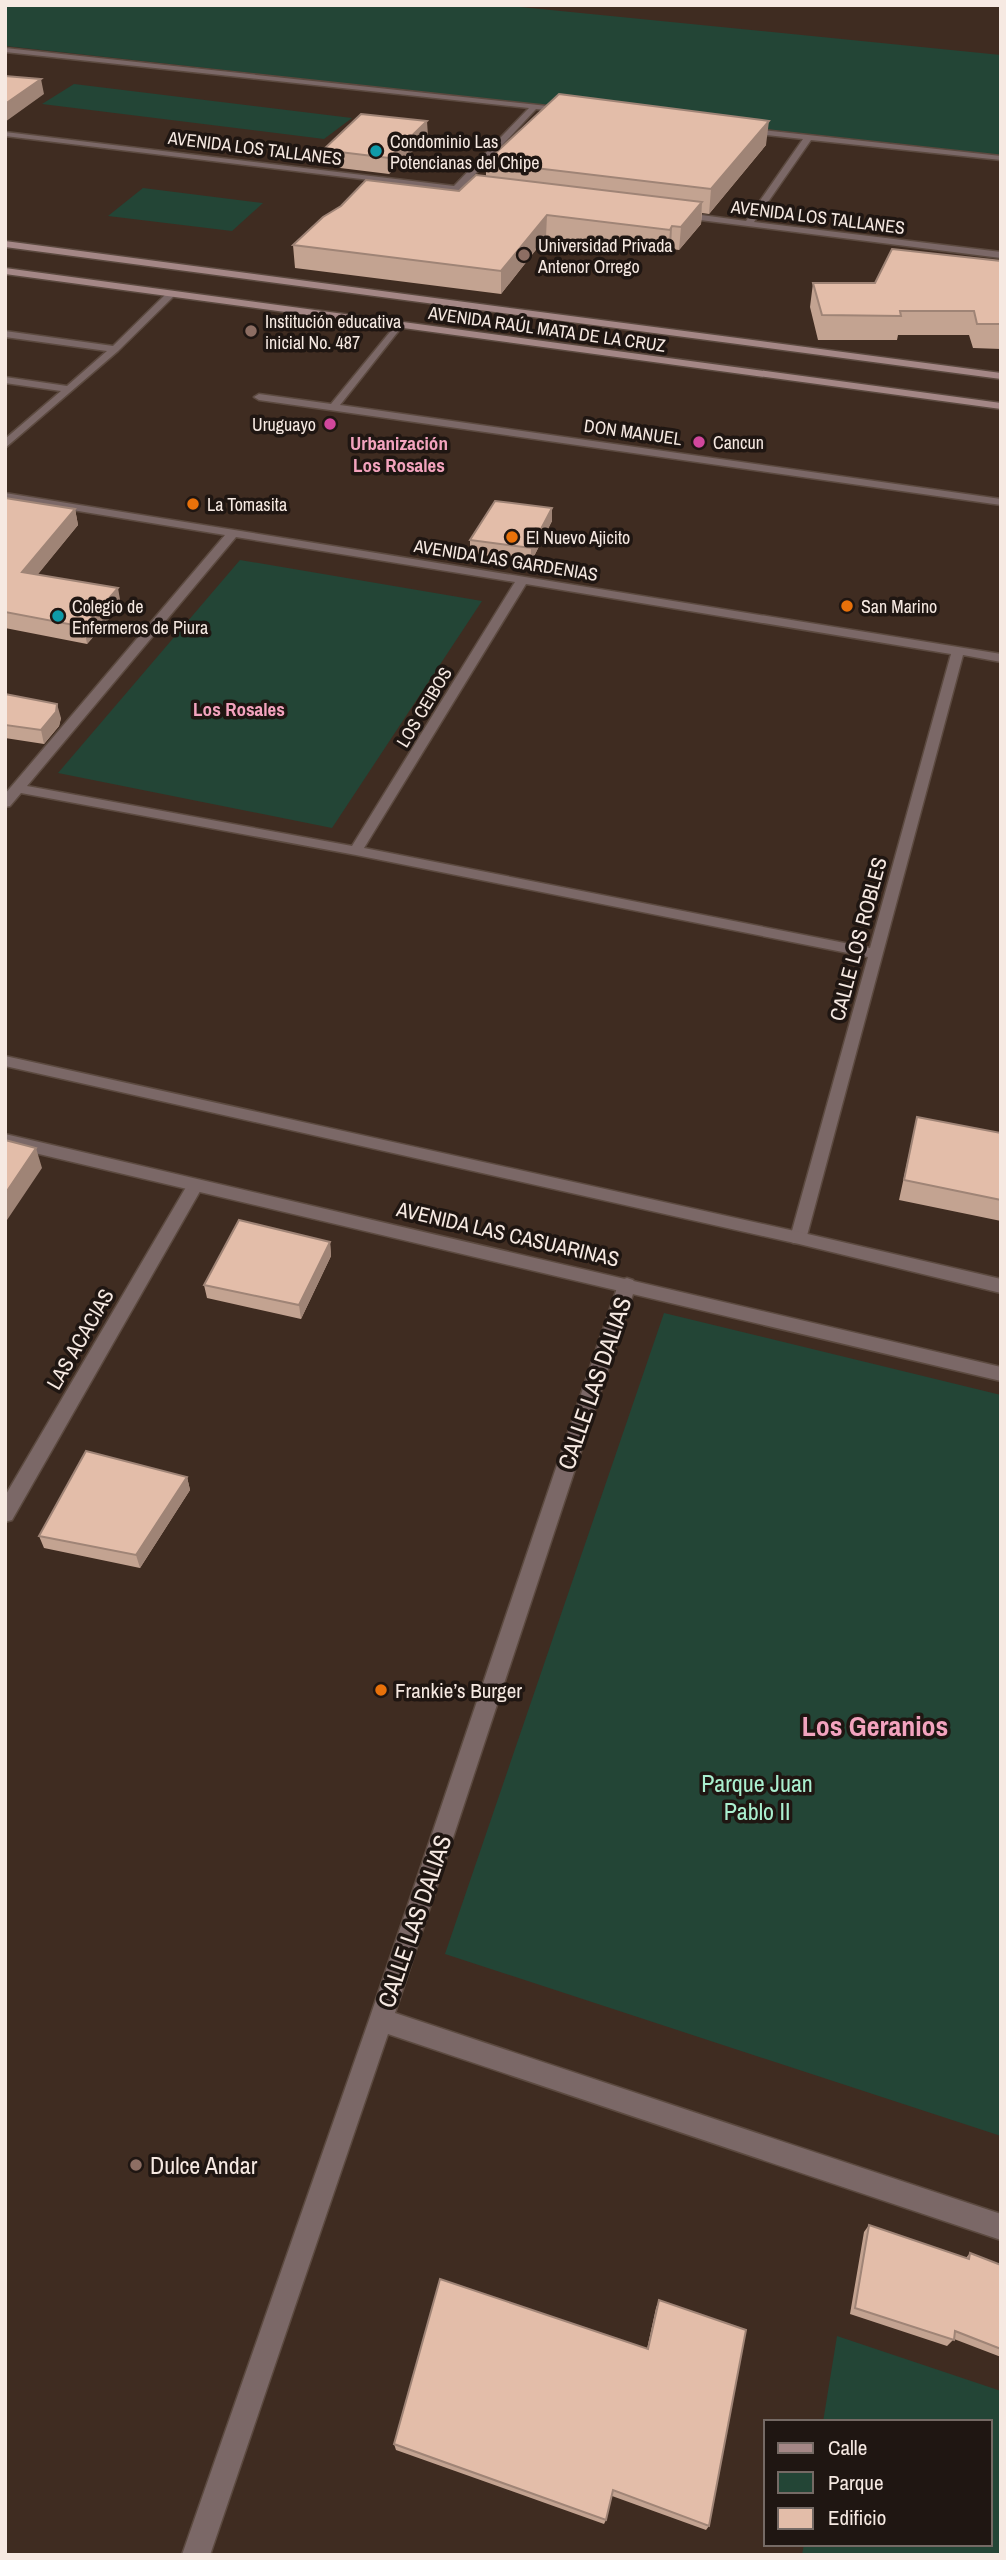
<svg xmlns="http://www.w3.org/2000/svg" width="1006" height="2560" font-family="'Archivo Narrow',sans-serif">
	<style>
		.green { fill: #234536 }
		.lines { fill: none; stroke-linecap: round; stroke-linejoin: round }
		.minor-casing { stroke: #5c4a40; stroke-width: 3 }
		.tertiary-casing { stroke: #5c4a40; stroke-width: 3 }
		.secondary-casing { stroke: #5c4a40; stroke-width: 3 }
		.minor { fill: #7b6867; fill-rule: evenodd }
		.tertiary { fill: #7b6867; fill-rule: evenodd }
		.secondary { fill: #a48786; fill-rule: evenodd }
		.wall { fill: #c3a391 }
		.shaded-wall { fill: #9f8476 }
		.building { fill: #e3bda9; stroke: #9f8476; stroke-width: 2 }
		.culture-dot { fill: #0f9aa8; stroke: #1f1612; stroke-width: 2.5 }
		.education-dot { fill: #8d6e63; stroke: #1f1612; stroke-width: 2.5 }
		.hotel-dot { fill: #d1479c; stroke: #1f1612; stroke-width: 2.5 }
		.food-dot { fill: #e8710a; stroke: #1f1612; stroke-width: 2.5 }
		.labels { text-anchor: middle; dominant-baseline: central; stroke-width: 7; stroke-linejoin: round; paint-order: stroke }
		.far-poi-label { font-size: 18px; fill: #f6e9e2; stroke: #1f1612; text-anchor: start }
		.far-street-label { font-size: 18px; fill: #f6e9e2; stroke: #1f1612 }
		.far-neighbourhood-label { font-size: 19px; font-weight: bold; fill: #f3a3be; stroke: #1f1612 }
		.street-label { font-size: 21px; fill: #f6e9e2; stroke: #1f1612 }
		.poi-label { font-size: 21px; fill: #f6e9e2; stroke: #1f1612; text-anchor: start }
		.near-street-label { font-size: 24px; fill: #f6e9e2; stroke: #1f1612 }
		.near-park-label { font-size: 24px; fill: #aaefcf; stroke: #1f1612 }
		.near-poi-label { font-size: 24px; fill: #f6e9e2; stroke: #1f1612; text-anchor: start }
		.near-neighbourhood-label { font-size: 28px; font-weight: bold; fill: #f3a3be; stroke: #1f1612 }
	</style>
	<rect width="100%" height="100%" fill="#3f2c21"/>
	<path class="green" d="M5 5H501L1001 55V155L5 46Z
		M74 84 352 118 324 139 42 104Z
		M143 188 263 203 232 231 108 216Z
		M240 560 482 601 332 828 58 773Z
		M664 1313 1001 1395V2136L445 1954Z
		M837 2336 1001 2391V2555H802L804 2544H990V2422H823Z"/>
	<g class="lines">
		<g class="minor-casing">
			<path id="minor" d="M5 48 566 108 570 110 566 112 536 109 463 187 488 190 485 194 5 136V132L454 186 529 108 5 52Z
				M743 128 1001 156V160L811 140 754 222 1001 252V258L676 217 679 212 746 221 803 139 740 132Z
				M169 291 177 293 118 351 5 448V439L61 391 5 383V377L67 386 107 351 5 337V331L113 346Z
				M399 321 404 324 340 405 1001 499V505L259 400 254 397 259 394 331 404Z
				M5 493 1001 654V662L963 655 805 1243H793L790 1238 868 957 356 855 21 793 10 806 5 807V794L225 535 5 499ZM236 537 515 582 352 846 27 786ZM526 584 951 654 870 948 364 848Z
				M195 1180 203 1186 12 1520 5 1522V1496L189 1182Z
				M627 1278 633 1280 636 1285 395 2013 1001 2214V2240L388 2034 210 2555H182L369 2020 618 1285 621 1280Z"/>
		</g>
		<g class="tertiary-casing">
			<path id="tertiary" d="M5 1056 799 1232 1001 1279V1293L799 1244 5 1066Z
				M5 1134 1001 1367V1381L5 1146Z"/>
		</g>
		<g class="secondary-casing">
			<path id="secondary" d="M5 241 1001 373V379L5 247Z
				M5 268 1001 403V409L5 274Z"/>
		</g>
		<use href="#minor" class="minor"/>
		<use href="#tertiary" class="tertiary"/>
		<use href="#secondary" class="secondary"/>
	</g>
	<path class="wall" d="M428 136 389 174 324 166 323 150Z
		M766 145 709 214 702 213 701 224 679 250 671 249 668 252 546 237 501 294 295 268 293 245 459 191 486 176V162Z
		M1001 261V349L973 348 969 335H898L897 340H818L810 307 813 283H875Z
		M5 498 75 509 78 525 37 575 121 605 87 644 5 628Z
		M552 508V521L531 562 470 553V540Z
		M5 694 61 718 59 726 44 744 5 738Z
		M917 1117 1001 1133V1221L899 1200Z
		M330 1242 331 1256 301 1319 207 1298 204 1285Z
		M187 1477 190 1490 140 1568 44 1548 39 1536Z
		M869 2225 966 2258 970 2253 1001 2265V2357L954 2339 947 2346 850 2314 864 2232Z
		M659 2300 709 2526 706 2530 612 2496 606 2520 604 2524 396 2450 394 2444 647 2349 656 2308Z"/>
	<path class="shaded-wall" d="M41 79 44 94 5 122V104Z
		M427 121 428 136 389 174V158Z
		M769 121 766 145 709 214 711 189Z
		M702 202 701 224 679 250 681 227Z
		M547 215 546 237 501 294V271Z
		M672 226 671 249 668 252 670 230Z
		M552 508V521L531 562V548Z
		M75 509 78 525 26 589 22 572Z
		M118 588 121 605 87 644 84 627Z
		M57 704 61 718 59 726 44 744 41 730Z
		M36 1148 42 1168 5 1223V1194Z
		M330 1242 331 1256 301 1319 299 1305Z
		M187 1477 190 1490 140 1568 136 1555Z"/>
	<path class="building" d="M5 76 41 79 5 104Z
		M559 94 769 121 711 189 486 162Z
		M361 114 427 121 389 158 323 150Z
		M476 175 702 202 681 227 672 226 670 230 547 215 501 271 293 245 323 217 341 206 366 180 459 191Z
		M892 249 1001 261V324H977L974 311H900L901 316 822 315 813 283H875Z
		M5 498 75 509 22 572 118 588 84 627 5 612Z
		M495 501 552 508 531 548 470 540Z
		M5 694 57 704 56 712 41 730 5 725Z
		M917 1117 1001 1133V1200L904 1180Z
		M5 1140 36 1148 5 1194Z
		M239 1220 330 1242 299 1305 204 1285Z
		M86 1451 187 1477 136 1555 39 1536Z
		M869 2225 969 2259 970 2253 1001 2265V2349L955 2331 954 2340 855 2308Z
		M440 2279 648 2349 659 2300 746 2330 709 2526 613 2490 606 2520 394 2444Z"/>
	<g class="culture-dot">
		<circle cx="376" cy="151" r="7"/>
		<circle cx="58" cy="616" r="7"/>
	</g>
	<g class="education-dot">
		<circle cx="524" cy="255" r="7"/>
		<circle cx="251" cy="331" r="7"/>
		<circle cx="136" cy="2165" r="7"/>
	</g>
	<g class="hotel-dot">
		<circle cx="330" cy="424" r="7"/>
		<circle cx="699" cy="442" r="7"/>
	</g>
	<g class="food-dot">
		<circle cx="193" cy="504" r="7"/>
		<circle cx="512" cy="537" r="7"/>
		<circle cx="847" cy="606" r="7"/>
		<circle cx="381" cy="1690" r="7"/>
	</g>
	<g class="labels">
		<g class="far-poi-label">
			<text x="390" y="141">Condominio Las<tspan x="390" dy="21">Potencianas del Chipe</tspan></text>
			<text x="538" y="245">Universidad Privada<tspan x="538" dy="21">Antenor Orrego</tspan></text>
			<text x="265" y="321">Institución educativa<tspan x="265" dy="21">inicial No. 487</tspan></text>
			<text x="316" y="424" text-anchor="end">Uruguayo</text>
			<text x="713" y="442">Cancun</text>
			<text x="207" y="504">La Tomasita</text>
			<text x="526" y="537">El Nuevo Ajicito</text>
			<text x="72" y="606">Colegio de<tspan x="72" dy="21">Enfermeros de Piura</tspan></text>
			<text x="861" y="606">San Marino</text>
		</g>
		<g class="far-street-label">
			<text transform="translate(255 148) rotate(7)">AVENIDA LOS TALLANES</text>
			<text transform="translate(818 217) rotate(7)">AVENIDA LOS TALLANES</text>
			<text transform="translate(547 329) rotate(8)">AVENIDA RAÚL MATA DE LA CRUZ</text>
			<text transform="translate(633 432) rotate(8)">DON MANUEL</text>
			<text transform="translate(506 560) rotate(9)">AVENIDA LAS GARDENIAS</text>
			<text transform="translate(424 707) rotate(-59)">LOS CEIBOS</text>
		</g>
		<g class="far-neighbourhood-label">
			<text x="399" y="443">Urbanización<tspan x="399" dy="22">Los Rosales</tspan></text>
			<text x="239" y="709">Los Rosales</text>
		</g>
		<g class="street-label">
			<text transform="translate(858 939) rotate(-75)">CALLE LOS ROBLES</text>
			<text transform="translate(508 1234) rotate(13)">AVENIDA LAS CASUARINAS</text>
			<text transform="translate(80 1339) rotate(-60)">LAS ACACIAS</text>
		</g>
		<g class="poi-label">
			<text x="395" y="1690">Frankie’s Burger</text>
		</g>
		<g class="near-street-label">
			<text transform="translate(594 1383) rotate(-71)">CALLE LAS DALIAS</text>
			<text transform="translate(414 1921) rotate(-71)">CALLE LAS DALIAS</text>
		</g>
		<g class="near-park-label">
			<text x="757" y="1783">Parque Juan<tspan x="757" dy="28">Pablo II</tspan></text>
		</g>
		<g class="near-poi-label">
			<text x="150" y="2165">Dulce Andar</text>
		</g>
		<g class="near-neighbourhood-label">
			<text x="875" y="1726">Los Geranios</text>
		</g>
	</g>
	<rect width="1006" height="2560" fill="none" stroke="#f6e9e2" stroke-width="14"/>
	<rect x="764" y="2420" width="228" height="126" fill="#1f1612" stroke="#756a65" stroke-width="2"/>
	<rect x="778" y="2443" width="35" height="10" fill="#a48786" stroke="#756a65" stroke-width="2"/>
	<text x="828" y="2455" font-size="21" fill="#f6e9e2">Calle</text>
	<rect x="778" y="2472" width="35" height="21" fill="#234536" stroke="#756a65" stroke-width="2"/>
	<text x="828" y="2490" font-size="21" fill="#f6e9e2">Parque</text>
	<rect x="778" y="2508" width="35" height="21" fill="#e3bda9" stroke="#756a65" stroke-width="2"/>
	<text x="828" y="2525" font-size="21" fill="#f6e9e2">Edificio</text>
</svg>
